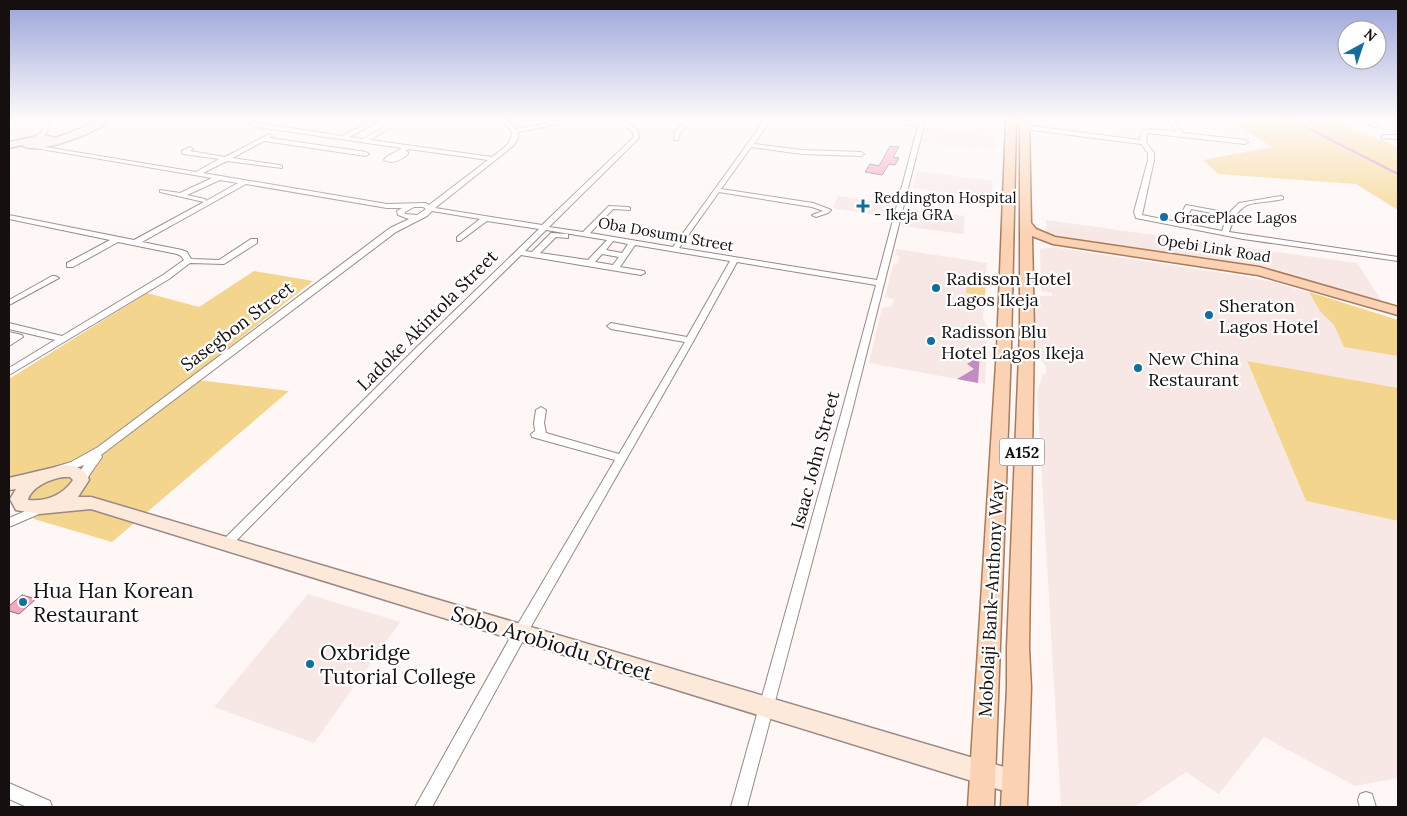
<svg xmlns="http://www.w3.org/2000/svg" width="1407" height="816" font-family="Lora,serif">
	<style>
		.built { fill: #f7e8e6 }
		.green { fill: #f4d58e }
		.water { fill: #c48bc2 }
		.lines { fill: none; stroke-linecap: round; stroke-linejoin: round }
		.stream { stroke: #c48bc2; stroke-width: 2 }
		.building { fill: #f7a5c1; stroke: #817277 }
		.street-casing { stroke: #988987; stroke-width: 2 }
		.secondary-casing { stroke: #988987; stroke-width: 3 }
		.primary-casing { stroke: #a97b5a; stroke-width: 3 }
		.street { fill: #fff; fill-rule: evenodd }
		.secondary { fill: #fde9da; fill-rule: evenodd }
		.primary { fill: #fbd3b4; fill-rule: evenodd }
		.poi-dot { fill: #116f9d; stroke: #fff; stroke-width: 2 }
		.labels { text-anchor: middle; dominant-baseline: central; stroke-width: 4.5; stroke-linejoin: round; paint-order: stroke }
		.far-poi-label { font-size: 15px; fill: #150f0f; stroke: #fff; text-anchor: start }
		.far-street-label { font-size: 15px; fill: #150f0f; stroke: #fff }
		.shield { fill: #fff; stroke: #5b5757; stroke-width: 1 }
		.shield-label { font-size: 16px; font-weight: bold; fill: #150f0f }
		.poi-label { font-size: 18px; fill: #150f0f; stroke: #fff; text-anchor: start }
		.street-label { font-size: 18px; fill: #150f0f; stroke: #fff }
		.near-poi-label { font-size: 21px; fill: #150f0f; stroke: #fff; text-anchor: start }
		.near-street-label { font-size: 21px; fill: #150f0f; stroke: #fff }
	</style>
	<rect width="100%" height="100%" fill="#fef7f6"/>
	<path class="built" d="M927 128 998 136 996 150 923 142Z
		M917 171 993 181 991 199 913 188Z
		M838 196 894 204 890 217 833 208Z
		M907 208 965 216 963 234 902 226Z
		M1046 220 1357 263 1383 303 1198 259 1047 236Z
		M1052 247 1236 275 1273 282 1398 320V388L1247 362 1306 501 1398 521V778L1355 786 1264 737 1219 794 1186 772 1134 807 1061 806 1037 392 1043 374 1046 373V366L1040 358 1037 346 1033 321 1040 296H1052V293L1041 291 1040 249Z
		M896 249 987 263 983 318 988 328 985 384 869 363 882 308 892 306 894 299 885 297 893 265 897 263 899 257 895 253Z
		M308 594 400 622 314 743 214 707Z"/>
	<path class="green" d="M1231 121H1334L1398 147V210L1356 184 1218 174 1203 160 1272 147Z
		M254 271 313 281 189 379 289 391 112 542 34 519 23 486 9 482V379L147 293 199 307Z
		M968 277 986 279 985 296 966 293Z
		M1309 292 1398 320V356L1344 347 1334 325 1320 311Z
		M1247 361 1398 388V521L1306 501Z"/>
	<path class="water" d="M980 352 978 383 957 379 974 369 967 364 973 360 970 358Z"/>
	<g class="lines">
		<path class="stream" d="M1294 121 1398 174"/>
	</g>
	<path class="building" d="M890 146 899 147 893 157 899 158 895 165 889 164 882 175 865 172 870 164 879 166Z
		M22 595 36 599 19 614 9 611V606Z"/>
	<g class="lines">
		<g class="street-casing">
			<path id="street" d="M46 121H52C47 131 43 141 31 141V139L41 133Z
				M243 121H251L258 123 342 136 372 121H379L349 137 363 139 394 121H398V123L370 140 492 157C502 149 512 145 512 131L502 121H508L516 129 557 121H567L564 123 518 132V139L513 146 435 208 542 225 634 137 633 133 620 121H626L638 131 639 138 549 227 583 232 609 206 628 207 630 208V210L613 209 590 233 673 247 764 121H770L754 144 802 150 861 152 864 154 861 156 802 154 751 147 721 189 813 203 829 209 831 210 828 213 816 217 812 215 823 211 812 207 719 192 679 248 877 280 918 126 886 121 919 123V121H925L852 411 747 807H731L842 411 876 285 737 262 694 340 525 637 432 807H415L515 629 615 460 532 437 531 434 535 431 534 423 536 410 541 407 546 410 544 423 546 433 619 454 685 342 611 329 607 326 611 323 687 337 730 261 635 245 620 267 644 271 645 273 641 275 521 255 425 349 230 547 226 549 222 547 220 544 222 541 419 345 539 229 487 221 460 241H457V237L480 219 432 211 427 216 396 232 101 455 102 457C96 466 90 473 85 483H77L75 480 84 465 59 474 55 473 54 470 55 467 71 462 98 447 390 228 409 219 398 215 397 211 402 208H387L246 184 142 242 182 250 187 252 191 259 219 260 251 239H257V243L224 264 190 263 169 279 9 375V368L55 340 9 329V323L62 336 163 275 184 260 181 256 177 254 118 242 73 267H67V263L110 240 9 219V215L134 240 204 202 160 192V190L180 193 212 178 35 148 33 147V145L196 172 219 159 184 154 182 153V151L190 147 193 149 190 151 225 157 269 134 272 136 270 138 366 152 369 154 366 156 264 141 232 158 280 165 282 166V168L227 161 203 173 387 204 425 203 429 205 488 160 409 149 405 151 408 152V154C401 160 393 165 384 160L386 157 402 148 257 127ZM220 180 238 183 206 201 205 199 187 195ZM414 207H423L426 209 417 215 405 214V212ZM546 230 607 240 588 260 540 253 556 237 568 238V234L551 233 532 252 525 251ZM613 241 628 244 622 253 606 250ZM602 254 619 257 613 265 595 262Z
				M685 121H691L680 133 678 140H674V133Z
				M1168 121H1174L1183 133 1245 140 1248 142 1245 144 1147 133 1146 142 1154 153V160L1142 215 1222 231 1227 216 1191 209 1188 216H1182L1181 214 1186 205 1229 213 1239 203 1281 196 1283 197V199C1251 206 1241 196 1229 232L1398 257V261L1243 239 1136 218 1134 212 1148 160V153L1141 144 1024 129 1021 127 1024 125 1140 140 1141 132C1151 127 1165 131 1177 132Z
				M1363 121H1370L1379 126 1374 127Z
				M1384 135H1398V139L1382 138 1381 137Z
				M52 276H55L59 278 9 305V300Z
				M9 332 22 335 23 337 9 346V339L11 338H9Z
				M42 504 46 505 48 508 46 511 9 527V518Z
				M9 783 50 801 52 807H27L9 799Z
				M1366 792 1372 794 1376 807H1360L1358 800 1360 794Z"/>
		</g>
		<g class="secondary-casing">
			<path id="secondary" d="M99 121H110C98 132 34 157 22 145L9 148V142L44 135 56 138Z
				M64 465C77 466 85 468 89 480L78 497H91L1014 770 1022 774 1026 782 1022 790 1014 794 91 509 39 514 16 510 10 499 16 489 9 490V478ZM64 477H70L73 480C63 495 46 502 28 500 31 487 52 478 64 477Z"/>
		</g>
		<g class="primary-casing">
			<path id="primary" d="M1006 121H1016L1011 348 994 807H968L997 348Z
				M1020 121H1029L1031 223 1036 229 1055 237 1259 267 1398 307V315L1258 275 1053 244 1032 236 1034 330 1029 647 1031 688 1027 807H1001L1007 688V647L1020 330Z"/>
		</g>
		<use href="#street" class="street"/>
		<use href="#secondary" class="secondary"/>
		<use href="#primary" class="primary"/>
	</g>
	<linearGradient id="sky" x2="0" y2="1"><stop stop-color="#99a4d9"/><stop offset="0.51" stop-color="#fffbfb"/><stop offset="1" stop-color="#fffbfb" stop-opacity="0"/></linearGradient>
	<rect width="1407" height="235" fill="url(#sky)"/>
	<g class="poi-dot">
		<path d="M860.5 198.5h5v5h5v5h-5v5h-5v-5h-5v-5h5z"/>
		<circle cx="1164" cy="217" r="5"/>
		<circle cx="936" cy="288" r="5"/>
		<circle cx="1209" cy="315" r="5"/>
		<circle cx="931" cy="341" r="5"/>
		<circle cx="1138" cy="368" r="5"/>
		<circle cx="23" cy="602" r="5"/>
		<circle cx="310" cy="664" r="5"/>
	</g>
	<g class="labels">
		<g class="far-poi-label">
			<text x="874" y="197">Reddington Hospital<tspan x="874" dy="17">- Ikeja GRA</tspan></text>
			<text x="1174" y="217">GracePlace Lagos</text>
		</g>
		<g class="far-street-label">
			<text transform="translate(666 234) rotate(10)">Oba Dosumu Street</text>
			<text transform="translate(1214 248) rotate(9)">Opebi Link Road</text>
		</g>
		<rect class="shield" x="999.5" y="438.5" width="45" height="27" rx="4"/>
		<g class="shield-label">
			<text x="1022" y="452">A152</text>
		</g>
		<g class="poi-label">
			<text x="946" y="278">Radisson Hotel<tspan x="946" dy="21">Lagos Ikeja</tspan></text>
			<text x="1219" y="305">Sheraton<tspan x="1219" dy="21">Lagos Hotel</tspan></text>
			<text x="941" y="331">Radisson Blu<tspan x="941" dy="21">Hotel Lagos Ikeja</tspan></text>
			<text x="1148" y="358">New China<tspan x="1148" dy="21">Restaurant</tspan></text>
		</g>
		<g class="street-label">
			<text transform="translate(427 320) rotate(-45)">Ladoke Akintola Street</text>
			<text transform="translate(237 326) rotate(-37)">Sasegbon Street</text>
			<text transform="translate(815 460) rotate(-75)">Isaac John Street</text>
			<text transform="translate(991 599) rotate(-87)">Mobolaji Bank-Anthony Way</text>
		</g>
		<g class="near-poi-label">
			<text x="33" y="590">Hua Han Korean<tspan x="33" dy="24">Restaurant</tspan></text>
			<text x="320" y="652">Oxbridge<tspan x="320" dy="24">Tutorial College</tspan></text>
		</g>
		<g class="near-street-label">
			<text transform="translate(552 643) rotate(17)">Sobo Arobiodu Street</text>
		</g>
	</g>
	<rect width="1407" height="816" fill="none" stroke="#150f0f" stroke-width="20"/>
	<g transform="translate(1362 45) rotate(40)"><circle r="24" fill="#ffffff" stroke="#a19f9f"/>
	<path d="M0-4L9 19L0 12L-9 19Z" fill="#116f9d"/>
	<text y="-8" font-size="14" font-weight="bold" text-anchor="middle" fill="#150f0f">N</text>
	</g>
</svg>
